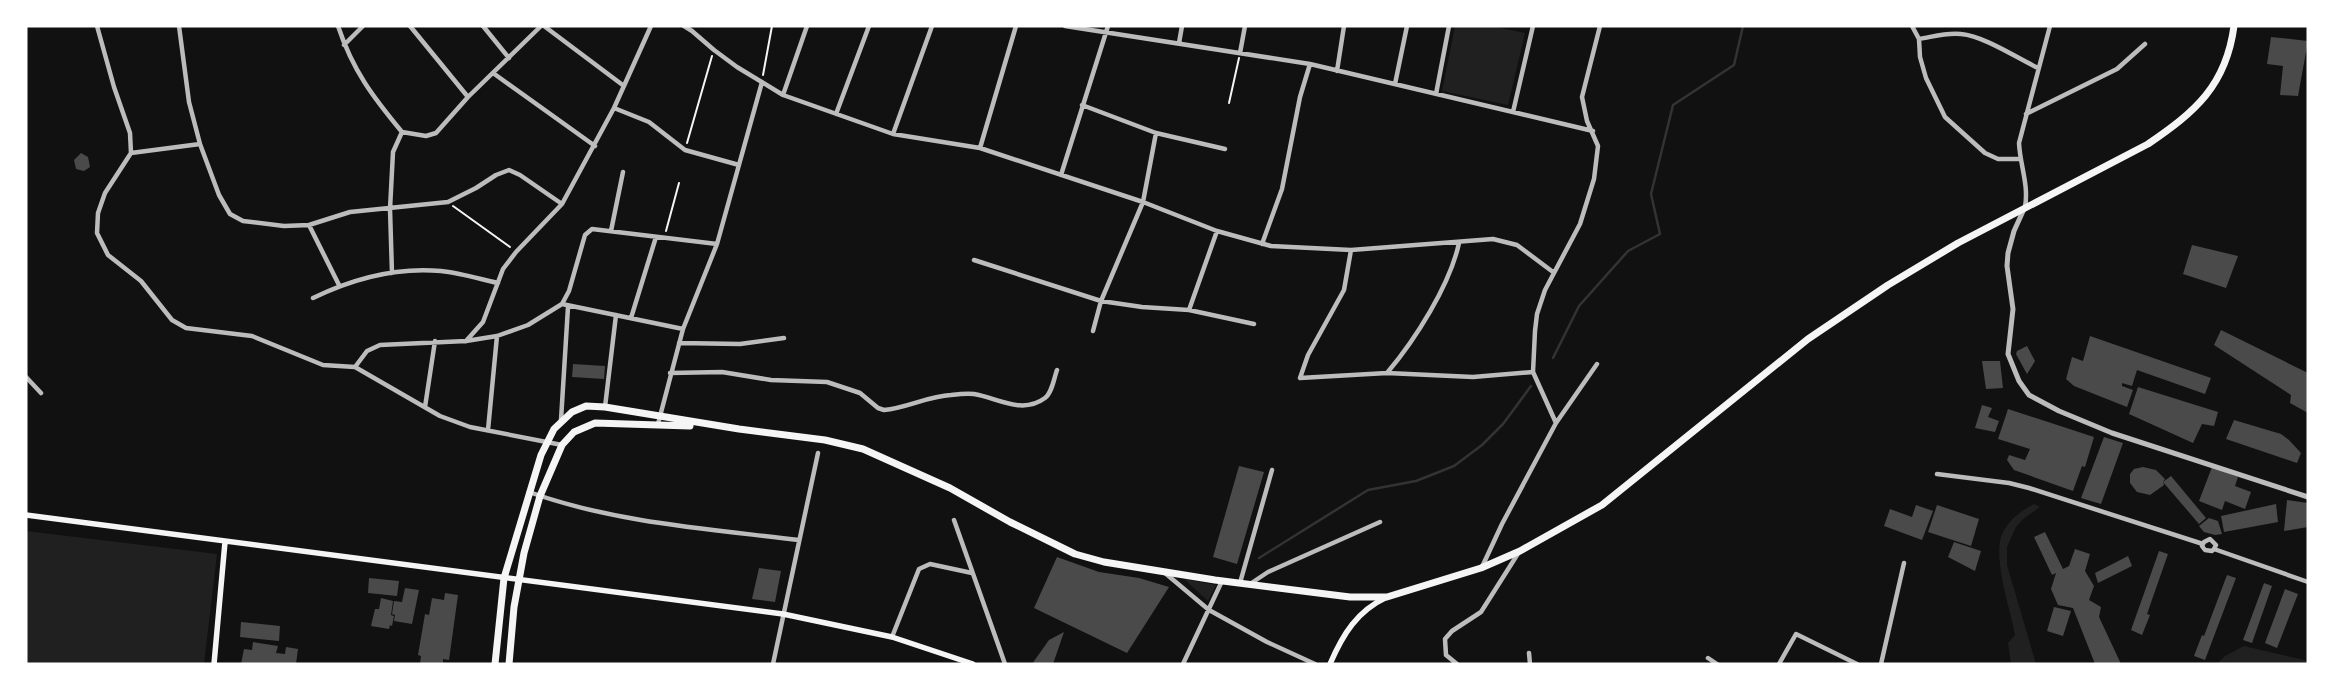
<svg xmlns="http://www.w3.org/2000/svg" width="2334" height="690" font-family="Merriweather,serif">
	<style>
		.green { fill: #202020 }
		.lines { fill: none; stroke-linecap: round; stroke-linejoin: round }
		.stream { stroke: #333; stroke-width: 2.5 }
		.building { fill: #4a4a4a }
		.path { stroke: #f5f5f5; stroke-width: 2 }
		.minor { stroke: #bcbcbc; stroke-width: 4.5 }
		.tertiary { stroke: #bcbcbc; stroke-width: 5 }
		.secondary { stroke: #f5f5f5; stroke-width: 5.5 }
		.trunk { stroke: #f5f5f5; stroke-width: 7 }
	</style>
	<rect width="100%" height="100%" fill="#111"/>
	<path class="green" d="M1455 26H1491L1525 33 1508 105 1442 91Z
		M2034 504 2040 507 2023 519 2016 527 2007 547V565L2036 664H2011L2008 643 2015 635C2011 611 1991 555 2003 532 2010 519 2021 511 2034 504Z
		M26 531 217 554 204 664H26Z
		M1184 579 1216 585 1208 601Z
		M2244 646 2308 661V664H2217L2225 656Z"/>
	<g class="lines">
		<path class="stream" d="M1553 358 1579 306 1628 251 1660 234 1651 194 1673 105 1734 65 1743 26
			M1259 558 1368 490 1416 481 1454 466 1482 445 1503 424 1531 386"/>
	</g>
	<path class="building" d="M2271 37 2308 41 2298 96 2280 95 2283 66 2267 64Z
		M81 153 88 157 90 167 84 171 76 169 74 160Z
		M2192 245 2238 256 2226 288 2183 274Z
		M2221 330 2308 373V413L2290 403 2291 395 2214 345Z
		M2090 336 2211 378 2205 394 2137 370 2132 386 2122 383V386L2133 390 2127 407 2074 386 2066 379 2072 357 2083 361Z
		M2027 346 2035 361 2027 374 2016 354 2017 351Z
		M1982 361H2000L2003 388 1986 389Z
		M573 364 605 366 604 379 572 377Z
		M2138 387 2218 412 2214 426 2202 424 2193 443 2129 414Z
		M1982 405 1992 408 1988 417 1999 421 1995 432 1975 428Z
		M2008 409 2094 437 2085 467 2082 466 2073 491 2014 470 2007 460 2009 455 2025 460 2030 449 1998 439Z
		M2234 420 2281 434 2289 440 2301 453 2297 463 2226 439Z
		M2104 437 2123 443 2101 504 2081 498Z
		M1239 466 1264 472 1237 564 1213 557Z
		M2143 467 2156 470 2165 479 2163 482 2171 476 2206 518 2199 524 2163 482 2164 485 2150 495 2137 492 2130 483V474L2134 469Z
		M2212 467 2238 477 2235 486 2251 492 2245 509 2225 501 2222 510 2199 501Z
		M2287 500 2308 503V527L2284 531Z
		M2276 504 2278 522 2224 532 2221 516Z
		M1916 505 1933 511 1922 540 1884 526 1890 509 1912 517Z
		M1937 505 1979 519 1971 546 1928 532Z
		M2209 518 2218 521 2222 534 2215 535 2204 532 2199 526Z
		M2045 532 2063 569 2069 566 2075 549 2090 554 2085 571 2094 586 2089 600 2101 607 2099 617 2121 664H2095L2073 608 2058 605 2051 589 2056 573 2052 575 2034 537Z
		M1954 542 1981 551 1975 571 1948 557Z
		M2159 551 2168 554 2147 614 2150 615 2142 635 2131 630Z
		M2128 556 2132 566 2098 583 2095 573Z
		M1057 557 1099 572 1139 578 1169 587 1127 653 1034 608Z
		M759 568 781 571 775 602 752 599Z
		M2227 575 2236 578 2205 660 2194 656 2202 635 2204 636Z
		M369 578 399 581 397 596 368 593Z
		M2264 583 2272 586 2252 643 2243 640Z
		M405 588 419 590 412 624 394 621 395 615 392 614 394 601 402 602Z
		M2285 589 2298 594 2277 648 2265 643Z
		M445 593 458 595 449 660 443 659V664H420L421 656 418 655 425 614 429 615 432 598 444 600Z
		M381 598 393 601 391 615 394 616 392 626 390 625 389 629 371 626 375 609H379Z
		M2054 607 2071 611 2063 636 2047 631Z
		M241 622 280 626 279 641 240 637Z
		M1064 632 1053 664H1032L1049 640Z
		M253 642 278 646 276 653 285 654 286 647 298 649 296 664H241L244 649 252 650Z"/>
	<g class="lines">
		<path class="path" d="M763 75 772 26
			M1229 103 1239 58
			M687 143 712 56
			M453 206 510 247
			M666 231 679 183"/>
		<path class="minor" d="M97 26 114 87 130 133 131 153 105 193 98 213 97 233 108 255 141 281 172 320 186 328 252 336 323 365 355 367 440 416 470 427 562 445
			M179 26 189 102 200 144 219 195 230 214 243 221 284 226 309 225 350 212 448 202 476 188 496 175 509 170 520 175 562 204
			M338 26C353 71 373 97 402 132L426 136 436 133 468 97 541 26
			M410 26 468 97
			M483 26 509 58
			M544 26 624 86
			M684 26 692 31 714 50 737 67 783 95 893 134 980 148 1143 202 1217 231 1271 246 1351 250 1493 239 1517 245 1553 272
			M1065 26 1310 64 1593 131
			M1912 26 1919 39 1920 57 1926 78 1945 117 1985 153 1998 159H2020
			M1919 39C1932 37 1947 32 1961 34 1984 36 2017 58 2038 68
			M1179 43 1182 26
			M344 45 363 26
			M1240 53 1245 26
			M1337 71 1344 26
			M493 73 595 146
			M1395 84 1407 26
			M1436 94 1449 26
			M783 95 807 26
			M1082 105 1156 133 1225 149
			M614 108 649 122 685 150 739 165
			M1513 112 1533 26
			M836 114 869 26
			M2026 114 2117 69 2145 44
			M893 134 932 26
			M980 148 1016 26
			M131 153 200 144
			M1061 175 1108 26
			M2025 207C2029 185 2020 165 2019 143L2050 26
			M309 225 339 285
			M611 231 623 172
			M1262 244 1282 189 1300 97 1310 64
			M1351 250 1344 290 1308 355 1300 378 1387 373 1473 377 1533 372
			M974 260 1101 301 1142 307 1189 310 1254 324
			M392 273 390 209 393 152 402 132
			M313 298C352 279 397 267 441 271 460 273 480 279 498 283
			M562 304 683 329
			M1189 310 1217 231
			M631 318 656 237
			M1093 331 1101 301 1143 202 1156 133
			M466 341 483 322 503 269 516 252 562 204 614 108 651 26
			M679 343 740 344 784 338
			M355 367 367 351 380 345 466 341 497 336 528 325 562 304 569 291 585 235 592 229 717 244
			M670 373 722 372 771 380 827 382 860 393 878 408 884 410C907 408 928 396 951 395 959 394 967 393 974 394 998 398 1022 415 1045 398 1052 393 1054 378 1057 370
			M1387 373C1415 340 1450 285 1459 243
			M26 377 41 393
			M425 407 435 341
			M605 407 616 315
			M561 420 568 307
			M1556 423 1597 364
			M658 424 683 329 717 244 762 82
			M488 430 497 336
			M1937 474 2009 483 2029 488 2203 544
			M529 492C616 523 709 529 799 540
			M954 520 1005 664
			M2214 549 2212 551 2205 550 2202 546 2204 542 2210 539 2216 545 2214 549 2308 582
			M1482 567 1502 524 1556 423 1533 372 1535 331 1537 314 1545 290 1580 224 1594 179 1598 146 1587 121 1582 97 1600 26
			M1165 573 1209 610 1267 642 1315 664
			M1240 583 1272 470
			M1250 584 1268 572 1380 522
			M892 637 919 569 930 564 972 573
			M1529 653 1530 664
			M1708 658 1717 664
			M773 664 818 453
			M1183 664 1222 581
			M1457 664 1446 655 1445 639 1452 631 1481 612 1519 552
			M1779 664 1796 634 1857 664
			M1881 664 1904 563"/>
		<path class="tertiary" d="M2024 209 2014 231 2008 253 2007 266 2013 309 2008 354 2019 381 2029 395 2059 411 2112 433 2308 497"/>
		<path class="secondary" d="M26 515 783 614 892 637 973 664
			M214 664 225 542
			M1330 664C1343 634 1357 611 1387 597"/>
		<path class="trunk" d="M495 664 504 578 541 455 554 429 572 412 586 406 605 407 739 429 825 440 863 449 950 488 1010 522 1075 554 1104 562 1215 580 1350 597H1387L1481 568 1520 551 1602 505 1808 339 1888 285 1958 243 2148 144C2195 112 2226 86 2234 26
			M509 664 514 607 524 553 540 496 562 445 574 432 595 423 690 426"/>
	</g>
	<rect width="2334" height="690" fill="none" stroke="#ffffff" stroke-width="55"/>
</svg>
